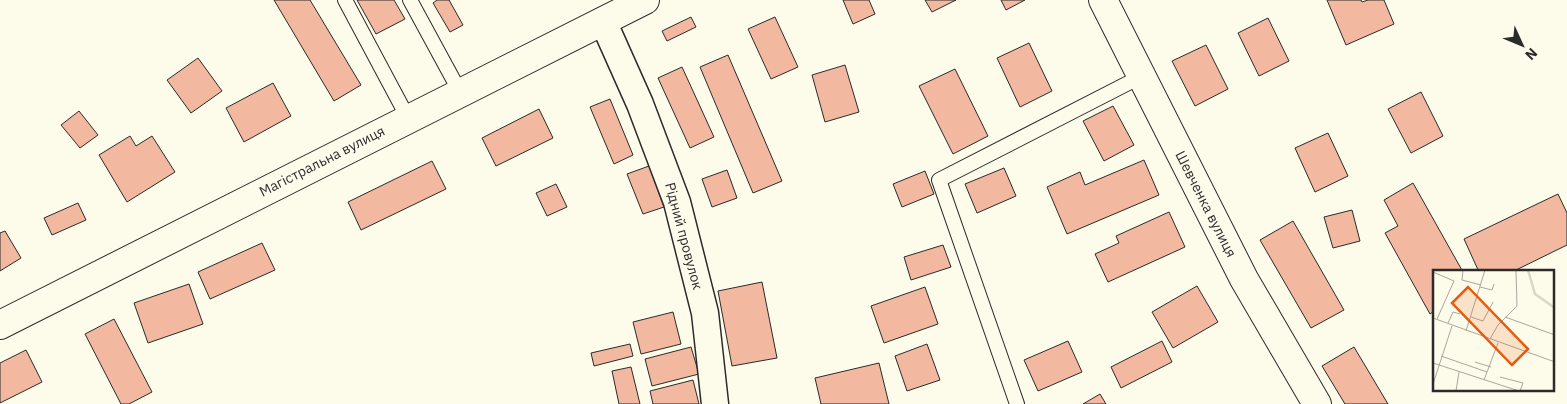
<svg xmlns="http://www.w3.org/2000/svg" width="1567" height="404" font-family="'IBM Plex Sans',sans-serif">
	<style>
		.building { fill: #f2b8a0; stroke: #2b2b2b }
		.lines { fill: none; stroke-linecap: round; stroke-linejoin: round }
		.lane-casing { stroke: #2b2b2b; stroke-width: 16 }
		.street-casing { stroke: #2b2b2b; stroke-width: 29 }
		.secondary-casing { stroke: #2b2b2b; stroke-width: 30 }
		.primary-casing { stroke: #2b2b2b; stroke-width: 30 }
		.lane { stroke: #fdfbea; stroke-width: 14 }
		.street { stroke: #fdfbea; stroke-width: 26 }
		.secondary { stroke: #fdfbea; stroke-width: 28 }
		.primary { stroke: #fdfbea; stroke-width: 28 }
		.labels { text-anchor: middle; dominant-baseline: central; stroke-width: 4; stroke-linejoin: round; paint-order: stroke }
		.street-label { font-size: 14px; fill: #2b2b2b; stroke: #fdfbea }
		.inset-river { fill: none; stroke: #d8d7c9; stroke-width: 2.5 }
		.inset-road { fill: none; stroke: #a9a89e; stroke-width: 1 }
		.view { fill: #e8590c; fill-opacity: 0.15; stroke: #e8590c; stroke-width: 2.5 }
		.inset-edge { fill: none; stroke: #2b2b2b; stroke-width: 2.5 }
	</style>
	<rect width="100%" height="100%" fill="#fdfbea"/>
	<path class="building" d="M274 0H310L361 85 334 101Z
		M357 0H394L405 19 376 34Z
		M437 0H449L463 25 450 32 433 3Z
		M843 0H869L875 14 853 24Z
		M925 0H956L932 12Z
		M1001 0H1025L1006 10Z
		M1327 0H1361L1362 2 1368 0H1384L1394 24 1346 45Z
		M691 17 696 27 667 41 662 31Z
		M775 17 798 67 771 79 748 29Z
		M1268 18 1289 61 1259 76 1238 33Z
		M1029 43 1052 91 1020 107 997 58Z
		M1206 45 1228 89 1195 106 1172 61Z
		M728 55 782 181 753 193 700 67Z
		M198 58 222 91 191 113 167 80Z
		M845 65 859 112 825 122 812 75Z
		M682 67 714 137 690 148 658 78Z
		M955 69 988 136 953 154 919 86Z
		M273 83 291 116 244 142 226 108Z
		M1421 92 1443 136 1411 153 1388 109Z
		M610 99 633 155 614 164 590 107Z
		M1113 106 1134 145 1104 161 1083 121Z
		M539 109 553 138 496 166 482 138Z
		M79 111 98 135 80 148 61 125Z
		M1328 133 1348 176 1315 192 1295 148Z
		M130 136 136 146 152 136 175 172 127 202 99 155Z
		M1144 160 1159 195 1067 234 1047 187 1080 172 1085 185Z
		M432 161 446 189 361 230 348 202Z
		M649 166 664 207 643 214 627 174Z
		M1004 168 1016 196 977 213 965 184Z
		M727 170 737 198 712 207 702 179Z
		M925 171 934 194 902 207 893 184Z
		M1413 183 1463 272H1434V311L1430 314 1385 233 1398 226 1384 200Z
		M556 184 567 207 547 216 536 193Z
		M1558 194 1567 213V245L1512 272H1479L1464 239Z
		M78 203 86 220 52 235 44 218Z
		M1352 210 1360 241 1333 248 1324 217Z
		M1169 212 1185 247 1108 282 1095 254 1119 243 1116 236Z
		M1293 221 1344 310 1311 328 1260 240Z
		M5 231 21 258 0 271V233Z
		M262 243 275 270 210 299 198 272Z
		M943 245 951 267 911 280 904 257Z
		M762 282 777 358 732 366 718 291Z
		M189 284 203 324 148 343 134 303Z
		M1197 286 1218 322 1173 348 1152 312Z
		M925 287 938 324 884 343 871 306Z
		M673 312 681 344 641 354 633 322Z
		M114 319 152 392 129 404H121L85 334Z
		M1068 341 1082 372 1038 391 1024 360Z
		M1162 341 1172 362 1121 388 1111 367Z
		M630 344 633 356 594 366 591 353Z
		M927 344 940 380 907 391 895 356Z
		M691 347 699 374 652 386 645 359Z
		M1354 347 1388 404H1345L1322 366Z
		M26 350 42 382 0 403V363Z
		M879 363 889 404H821L815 378Z
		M631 367 640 404H619L612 371Z
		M693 380 699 404H653L650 391Z
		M1100 394 1106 404H1083Z"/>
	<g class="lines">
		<g class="lane-casing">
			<path id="lane" d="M345 0 408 118
				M410 0 460 92
				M1017 404 939 180 1142 76"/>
		</g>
		<g class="street-casing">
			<path id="street" d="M603 21 640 104 677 202 705 313 715 404"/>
		</g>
		<g class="secondary-casing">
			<path id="secondary" d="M0 325 645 0"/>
		</g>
		<g class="primary-casing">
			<path id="primary" d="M1103 0 1244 279 1317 404"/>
		</g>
		<use href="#lane" class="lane"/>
		<use href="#street" class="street"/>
		<use href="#secondary" class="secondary"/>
		<use href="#primary" class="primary"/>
	</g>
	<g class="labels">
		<g class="street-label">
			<text transform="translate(322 161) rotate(-27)">Магістральна вулиця</text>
			<text transform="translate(1206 204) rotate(63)">Шевченка вулиця</text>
			<text transform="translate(684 236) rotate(75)">Рідний провулок</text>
		</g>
	</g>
	<g transform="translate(1433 270)">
		<rect width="121" height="121" fill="#fdfbea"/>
		<path class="inset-river" d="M95 0 102 24 122 38"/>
		<path class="inset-road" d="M30 0 29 10 48 15M0 2 21 11 4 49M47 17 59 20 61 14M38 47 50 51 60 32M72 47 122 65M0 48 122 92M15 53 20 42 27 44M33 61 52 0M57 69 65 55 84 36 83 0M8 86 54 102M42 92 58 97M0 93 86 121M67 107 90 113 87 121M51 110 65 73M0 114 19 56M23 121 26 102"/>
		<path class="view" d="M35 17 95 79 79 95 19 33Z"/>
		<rect width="121" height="121" class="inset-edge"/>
	</g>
	<g transform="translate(1522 45) rotate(134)" stroke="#fdfbea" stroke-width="4" paint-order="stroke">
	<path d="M0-4L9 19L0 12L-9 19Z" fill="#2b2b2b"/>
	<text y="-8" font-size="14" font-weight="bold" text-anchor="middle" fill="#2b2b2b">N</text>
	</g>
</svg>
